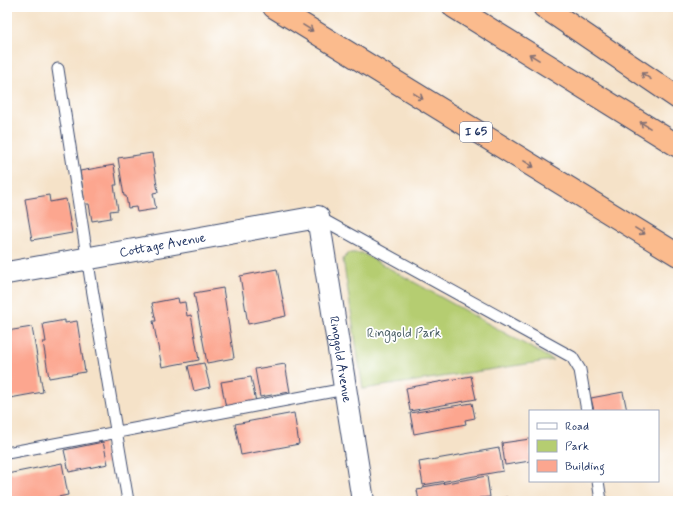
<svg xmlns="http://www.w3.org/2000/svg" width="685" height="508" font-family="Mynerve,sans-serif">
	<style>
		.green { fill: #b5cd71; stroke: #687e68 }
		.building { fill: #fca68f }
		.lines { fill: none; stroke-linecap: round; stroke-linejoin: round }
		.service-casing { stroke: #3c4a6e; stroke-width: 13 }
		.minor-casing { stroke: #3c4a6e; stroke-width: 24 }
		.motorway-casing { stroke: #3c4a6e; stroke-width: 24 }
		.service { stroke: #fff; stroke-width: 11 }
		.minor { stroke: #fff; stroke-width: 22 }
		.motorway { stroke: #fbbb8d; stroke-width: 22 }
		.oneway { stroke: #806e73 }
		.labels { text-anchor: middle; dominant-baseline: central; stroke-width: 3.5; stroke-linejoin: round; paint-order: stroke }
		.shield { fill: #fff; stroke: #5f6d8e; stroke-width: 1 }
		.shield-label { font-size: 12px; font-weight: bold; fill: #1b2f5e }
		.street-label { font-size: 13px; fill: #1b2f5e; stroke: #fff }
		.park-label { font-size: 13px; fill: #495e64; stroke: #fff }
	</style>
	<rect width="100%" height="100%" fill="#fff"/>
	<filter id="ink" filterUnits="userSpaceOnUse"><feTurbulence type="fractalNoise" baseFrequency=".025" numOctaves="2"/><feDisplacementMap in="SourceGraphic" scale="8" xChannelSelector="R" yChannelSelector="G"/><feConvolveMatrix kernelMatrix="1 2 1 2 8 2 1 2 1" color-interpolation-filters="sRGB"/></filter>
	<filter id="wash" filterUnits="userSpaceOnUse"><feTurbulence type="fractalNoise" baseFrequency=".012" numOctaves="4" result="noise"/><feDisplacementMap in="SourceGraphic" scale="16" xChannelSelector="R" yChannelSelector="G"/><feGaussianBlur stdDeviation="0.9" result="paint"/><feColorMatrix in="noise" values="0 0 0 0 0 0 0 0 0 0 0 0 0 0 0 0 0 1.4 0 .05"/><feComposite in="paint" operator="in"/></filter>
	<g filter="url(#wash)">
		<rect width="100%" height="100%" fill="#f5e2c8"/>
		<path class="green" d="M349 253H362L553 360 363 389 343 259Z"/>
		<g id="blocks">
			<path class="building" d="M152 153 158 192 153 193 156 209 137 212 136 207 128 208 126 196H124L118 158Z
				M114 165 117 185H114L118 210 110 211 111 218 92 221 89 204H85L80 171Z
				M49 195 50 202 66 199 72 233 32 240 25 199Z
				M277 269 286 316 248 324 240 276Z
				M223 288 234 358 207 363 194 293Z
				M178 298 179 303 185 302 187 316 191 315 199 360 162 367 153 321H156L152 303Z
				M65 320V323L77 321 85 372 49 378 43 342H46L43 324Z
				M32 327 43 392 10 398 7 391V331Z
				M204 363 210 387 194 391 188 366Z
				M285 364 290 392 260 397 255 369Z
				M471 376 476 399 410 411 406 388Z
				M251 377 256 402 226 408 221 382Z
				M623 392 627 411H594L591 398Z
				M472 403 475 418 465 420 466 424 414 434 410 413Z
				M294 413 299 444 241 455 235 424Z
				M530 439V461L505 465 502 443Z
				M103 442 108 464 69 472 64 450Z
				M499 448 503 471 423 485 419 462Z
				M62 463 68 495 38 501H7V474Z
				M487 476 490 497 479 498 480 501H419L417 490 423 489V487Z
				M507 497 508 501H490V500Z"/>
		</g>
	</g>
	<g filter="url(#ink)">
		<use href="#blocks" fill-opacity="0" stroke="#3c4a6e" stroke-width="1"/>
		<g class="lines">
			<g class="service-casing">
				<path id="service" d="M58 69 91 282 128 501
					M318 217 572 357 580 370 587 411
					M7 453 345 389
					M598 481 601 501"/>
			</g>
			<g class="minor-casing">
				<g id="minor">
					<path id="s1" d="M7 273 318 217 363 501"/>
				</g>
			</g>
			<g class="motorway-casing">
				<path id="motorway" d="M274 7 678 255
					M454 7 678 146
					M544 7 678 98"/>
			</g>
			<use href="#service" class="service"/>
			<use href="#minor" class="minor"/>
			<use href="#motorway" class="motorway"/>
		</g>
		<defs><path id="oneway-shaft" d="M-6 0H5M1.5-3L5.5 0L1.5 3" fill="none" stroke-width="1.6" stroke-linecap="round" stroke-linejoin="round"/></defs>
		<g class="oneway">
			<use href="#oneway-shaft" transform="translate(308 28) rotate(32)"/>
			<use href="#oneway-shaft" transform="translate(534 57) rotate(-148)"/>
			<use href="#oneway-shaft" transform="translate(646 76) rotate(-146)"/>
			<use href="#oneway-shaft" transform="translate(418 96) rotate(32)"/>
			<use href="#oneway-shaft" transform="translate(645 125) rotate(-148)"/>
			<use href="#oneway-shaft" transform="translate(529 164) rotate(32)"/>
			<use href="#oneway-shaft" transform="translate(640 231) rotate(31)"/>
		</g>
	</g>
	<g class="labels">
		<rect class="shield" x="460" y="122" width="32" height="20" rx="3"/>
		<g class="shield-label">
			<text x="476" y="132">I 65</text>
		</g>
		<g class="street-label">
			<text stroke="none"><textPath href="#s1" startOffset="158">Cottage Avenue</textPath></text>
			<text stroke="none"><textPath href="#s1" startOffset="460">Ringgold Avenue</textPath></text>
		</g>
		<g class="park-label">
			<text x="404" y="333">Ringgold Park</text>
		</g>
	</g>
	<rect width="685" height="508" fill="none" stroke="#fff" stroke-width="24"/>
	<rect x="529" y="410" width="130" height="72" fill="#ffffff" stroke="#a4acbf"/>
	<rect x="537" y="423" width="20" height="6" fill="#ffffff" stroke="#a4acbf"/>
	<text x="565" y="430" font-size="12" fill="#1b2f5e">Road</text>
	<rect x="537" y="440" width="20" height="12" fill="#b5cd71" stroke="#a4acbf"/>
	<text x="565" y="450" font-size="12" fill="#1b2f5e">Park</text>
	<rect x="537" y="460" width="20" height="12" fill="#fca68f" stroke="#a4acbf"/>
	<text x="565" y="470" font-size="12" fill="#1b2f5e">Building</text>
</svg>
